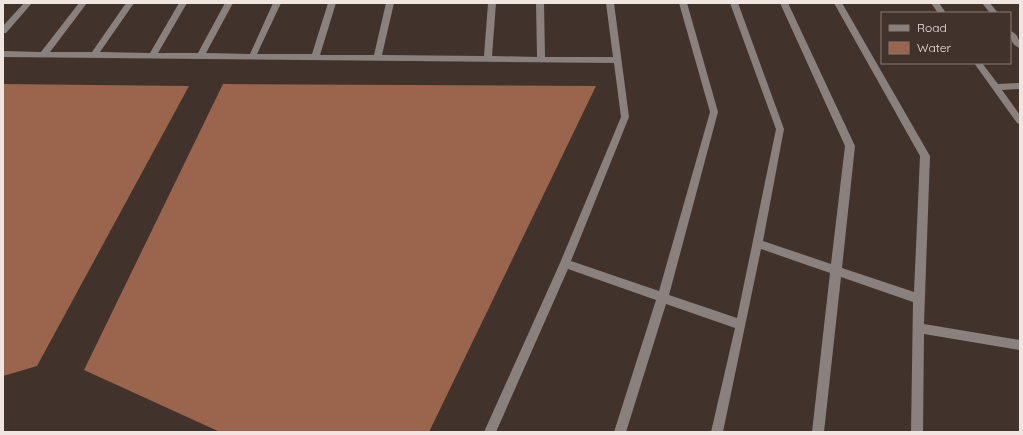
<svg xmlns="http://www.w3.org/2000/svg" width="1023" height="435" font-family="Quicksand,sans-serif">
	<style>
		.water { fill: #9b644d }
		.lines { fill: none; stroke-linecap: round; stroke-linejoin: round }
		.minor { fill: #8a817e; fill-rule: evenodd }
	</style>
	<rect width="100%" height="100%" fill="#42322c"/>
	<path class="water" d="M3 84 189 86 37 366 3 376Z
		M223 84 596 86 429 432H220L84 370Z"/>
	<g class="lines">
		<path class="minor" d="M24 3H32L6 33H3V26Z
			M79 3H87L50 52H92L126 3H134L100 52 150 53 179 3H187L158 53H198L225 3H233L206 53 250 54 273 3H281L257 54H312L328 3H336L320 55H374L386 3H394L382 55 484 56 488 3H496L492 56 537 57 536 3H544L545 57H613L606 3H614L629 117 571 261 659 291 710 112 679 3H687L718 112 669 295 737 318 776 129 730 3H738L784 129 763 241 831 264 845 146 780 3H788L855 146 842 268 914 292 920 156 834 3H842L930 156 924 324 1020 340V350L924 334 923 432H911L913 302 841 277 824 432H812L830 273 761 249 723 432H711L735 328 666 304 626 432H614L656 300 568 269 496 432H484L560 263 621 117 614 63 3 57V51L41 52Z
			M931 3H939L946 13H938Z
			M982 3H990L998 13H990Z
			M1010 31C1018 33 1020 41 1020 48 1012 46 1010 38 1010 31Z
			M974 63H982L998 84 1020 83V89L1002 90 1020 115V124L1017 123Z"/>
	</g>
	<rect width="1023" height="435" fill="none" stroke="#f0e5e1" stroke-width="8"/>
	<rect x="881" y="12" width="130" height="52" fill="#42322c" stroke="#887a74"/>
	<rect x="889" y="25" width="20" height="6" fill="#8a817e" stroke="#887a74"/>
	<text x="917" y="32" font-size="12" fill="#f0e5e1">Road</text>
	<rect x="889" y="42" width="20" height="12" fill="#9b644d" stroke="#887a74"/>
	<text x="917" y="52" font-size="12" fill="#f0e5e1">Water</text>
</svg>
